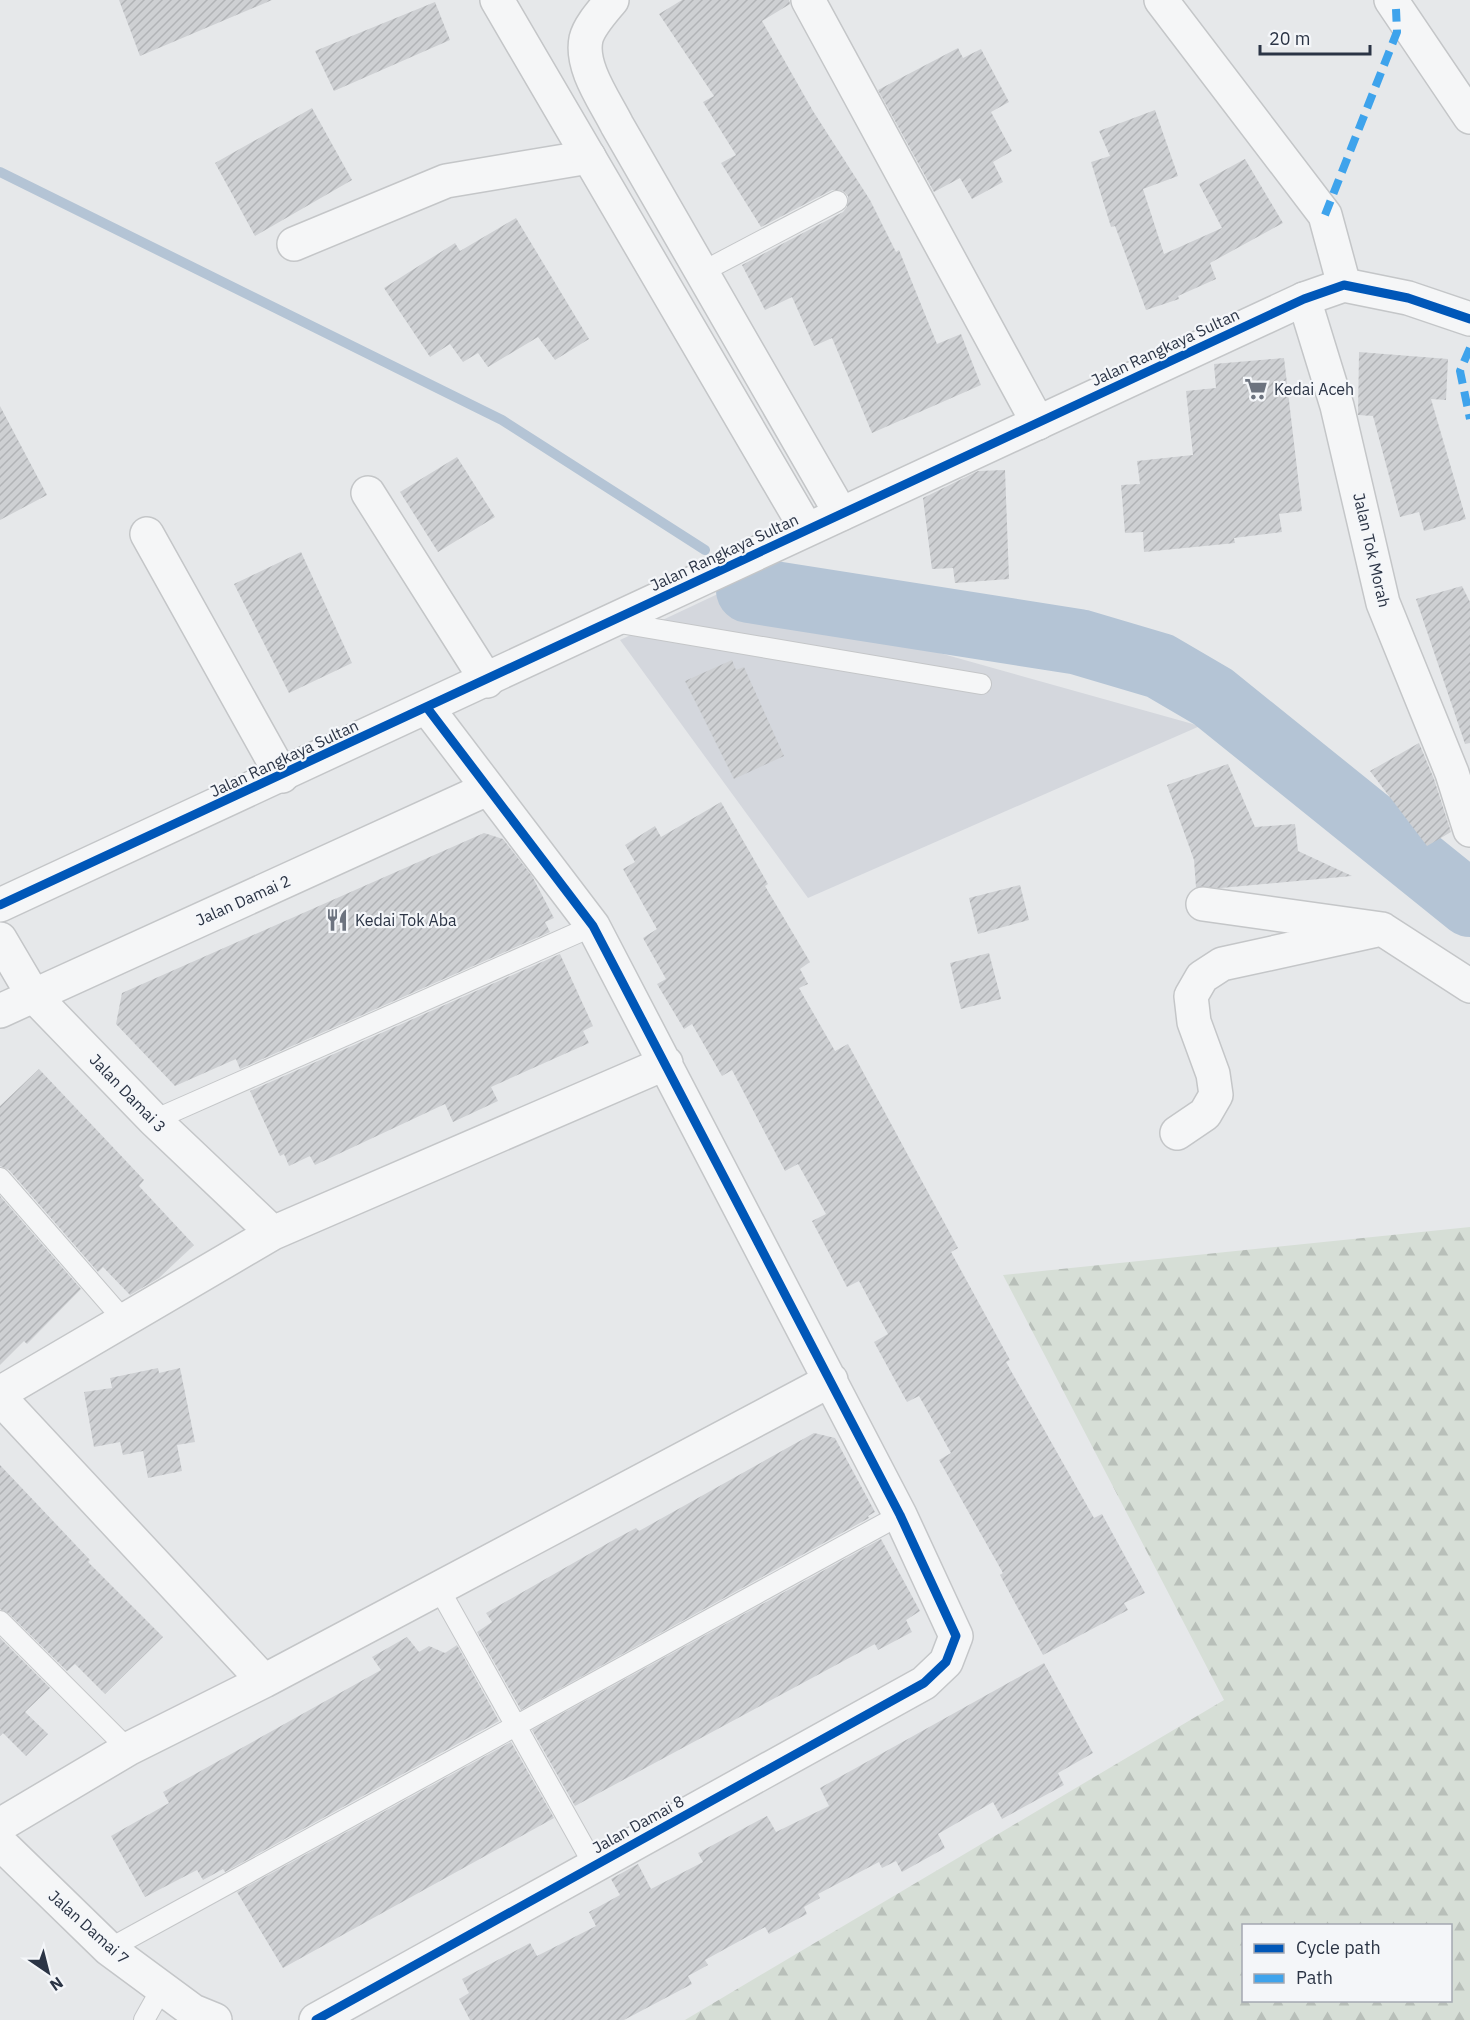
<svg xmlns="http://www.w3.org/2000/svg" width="1470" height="2020" font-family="'IBM Plex Sans',sans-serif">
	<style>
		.built { fill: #d4d7dd }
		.forest { fill: url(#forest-firs); fill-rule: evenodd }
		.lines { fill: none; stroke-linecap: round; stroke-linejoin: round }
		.stream { stroke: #b4c4d5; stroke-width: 10 }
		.river { stroke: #b4c4d5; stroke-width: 66 }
		.building { fill: url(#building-hatch) }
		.service-casing { stroke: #c4c6c8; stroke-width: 22 }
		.minor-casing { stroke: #c4c6c8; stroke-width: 36 }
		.tertiary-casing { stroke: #c4c6c8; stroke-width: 36 }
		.service { stroke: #f5f6f7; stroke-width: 20 }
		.minor { stroke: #f5f6f7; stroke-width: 33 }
		.tertiary { stroke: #f5f6f7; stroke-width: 33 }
		.quiet { stroke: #3ea3ec; stroke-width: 8; stroke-dasharray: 15 8; stroke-linecap: butt }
		.cycleway-casing { stroke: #f4f6f9; stroke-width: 13 }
		.cycleway { stroke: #0057b8; stroke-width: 9 }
		.labels { text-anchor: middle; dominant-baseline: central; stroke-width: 4.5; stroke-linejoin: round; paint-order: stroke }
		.street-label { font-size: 16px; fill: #2b3445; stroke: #f4f6f9 }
		.poi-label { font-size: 16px; fill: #2b3445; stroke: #f4f6f9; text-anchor: start }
	</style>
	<defs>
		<pattern id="forest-firs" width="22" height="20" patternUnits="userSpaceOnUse" patternTransform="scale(1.5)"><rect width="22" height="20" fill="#d6ded6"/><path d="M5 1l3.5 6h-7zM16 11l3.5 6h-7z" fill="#b8bfb9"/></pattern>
		<pattern id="building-hatch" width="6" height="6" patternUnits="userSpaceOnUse" patternTransform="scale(1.5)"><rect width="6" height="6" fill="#ced0d3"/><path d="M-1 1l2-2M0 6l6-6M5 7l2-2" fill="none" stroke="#b1b3b6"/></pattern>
	</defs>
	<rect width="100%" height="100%" fill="#e6e8ea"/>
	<path class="built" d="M722 592 1200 726 808 898 620 640Z"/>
	<path class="forest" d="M1470 1227V2020H685L1224 1700 1003 1275ZM1244 1926H1450V2000H1244Z"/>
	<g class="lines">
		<path class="stream" d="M0 172 502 420 705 550"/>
		<path class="river" d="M749 590 1079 642 1160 666 1213 697 1470 904"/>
	</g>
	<path class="building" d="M119 0H272L140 56Z
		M682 0H789L790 4 762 21 813 111 870 200 896 252 899 250 937 344 961 334 981 385 872 433 832 338 814 346 792 297 765 310 742 265 843 212 847 207 848 196 843 191 832 190 761 227 721 163 736 155 703 102 714 96 659 14Z
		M435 2 450 40 334 91 315 51Z
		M958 48 963 58 981 49 1009 102 991 112 1012 151 993 162 1003 182 972 199 960 178 934 192 878 90Z
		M312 108 352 180 255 236 215 163Z
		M1155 110 1178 176 1143 189 1164 254 1222 228 1199 184 1245 159 1283 223 1210 263 1216 279 1178 296 1179 299 1146 310 1115 226 1111 227 1091 162 1110 156 1099 131Z
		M516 218 589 339 555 360 538 337 488 367 478 353 463 362 450 344 430 357 384 288 455 243 460 251Z
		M1359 352 1448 359 1446 400 1431 399 1466 519 1424 531 1419 512 1400 517 1373 416 1358 415Z
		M1284 358 1302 511 1279 514 1282 532 1234 538 1235 543 1144 552 1143 532 1125 533 1121 485 1140 484 1137 461 1193 455 1186 391 1216 388 1214 364Z
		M0 406 47 495 0 520Z
		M457 457 495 517 438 552 400 492Z
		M1005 470 1009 579 955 583 953 568 932 569 923 498 978 471Z
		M301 552 352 663 289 693 234 584Z
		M1462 586 1470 602V743L1465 744 1416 599Z
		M732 660 736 670 744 667 784 756 734 779 685 681Z
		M1419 743 1434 779 1451 832 1427 846 1370 771Z
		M1228 764 1255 827 1295 824 1298 851 1352 876 1221 888 1196 887 1194 860 1167 785Z
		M721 802 768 884 765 886 810 962 800 969 808 984 799 988 835 1051 848 1044 958 1248 951 1252 1010 1360 1006 1362 1094 1518 1102 1514 1145 1593 1124 1603 1128 1610 1043 1655 1000 1575 1003 1573 939 1460 951 1453 919 1396 907 1402 874 1342 888 1334 859 1281 847 1287 812 1221 826 1214 798 1164 785 1171 732 1070 722 1076 692 1024 684 1029 657 984 666 979 643 938 657 929 623 869 635 862 625 845 655 826 661 837Z
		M484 833 503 839 532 876 554 918 545 922 550 932 240 1069 236 1059 175 1086 116 1024 122 993Z
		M1020 885 1029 920 978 934 969 898Z
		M989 953 1001 999 961 1009 950 963Z
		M560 954 593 1026 583 1031 589 1043 491 1087 498 1101 453 1122 445 1104 315 1165 310 1156 289 1166 284 1154 280 1156 250 1091Z
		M39 1069 144 1180 139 1186 194 1245 159 1278 130 1295 103 1267 98 1272 9 1170 0 1166V1106Z
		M0 1196 81 1289 27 1344 24 1341 0 1365Z
		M158 1368 159 1373 180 1368 195 1442 177 1445 182 1471 148 1478 143 1451 123 1455 120 1442 94 1447 84 1392 112 1388 110 1378Z
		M814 1433 835 1438 875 1512 868 1516 869 1518 521 1710 477 1632 492 1622 486 1613 610 1542 636 1528 639 1531Z
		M0 1465 90 1560 88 1562 163 1637 105 1694 75 1664 67 1671 8 1613 0 1609Z
		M881 1539 920 1611 906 1620 912 1632 878 1650 875 1644 575 1806 532 1730Z
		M407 1637 419 1652 429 1646 445 1653 457 1645 499 1721 225 1872 223 1869 203 1880 197 1870 145 1897 111 1836 169 1803 163 1792 381 1670 372 1657Z
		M0 1638 50 1688 25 1712 48 1734 26 1756 3 1733 0 1736Z
		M1044 1663 1093 1753 1058 1773 1064 1785 1002 1819 993 1802 938 1834 945 1848 902 1872 896 1861 882 1868 879 1862 818 1894 820 1898 804 1907 807 1914 769 1934 765 1927 705 1960 708 1965 688 1976 692 1984 624 2020H470L459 1999 469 1993 462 1979 530 1943 537 1956 596 1926 589 1912 620 1895 611 1879 638 1864 651 1889 703 1862 698 1853 767 1816 776 1832 829 1806 820 1788Z
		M511 1742 554 1818 283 1968 237 1892Z"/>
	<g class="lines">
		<g class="service-casing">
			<path id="service" d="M702 272 837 201
				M614 622 981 684
				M154 1120 593 926
				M0 1178 123 1319
				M438 1587 594 1865
				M0 1621 128 1749
				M109 1949 900 1515
				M144 2020 162 1988"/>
		</g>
		<g class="minor-casing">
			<path id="minor" d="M612 0C603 11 589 26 586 39 580 67 605 101 617 125L841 514
				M808 0 1038 423
				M1161 0 1325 215 1344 285
				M1391 0 1470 117
				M294 244 446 181 589 157
				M1304 299 1337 406 1383 603 1452 773 1470 830
				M368 493 487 681
				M147 534 282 776
				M1203 904 1382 929 1470 986
				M0 939 33 995 154 1120 273 1233
				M0 1011 487 789
				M1177 1133 1205 1114 1216 1095 1213 1074 1194 1022 1191 996 1202 977 1222 964 1382 929
				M0 1393 273 1233 666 1063
				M0 1398 264 1681
				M0 1825 128 1749 264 1681 831 1380
				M0 1843 109 1949 193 2011 215 2020
				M316 2020 924 1683 946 1662 956 1636 900 1515 593 926 428 709"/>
		</g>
		<g class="tertiary-casing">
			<path id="tertiary" d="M497 0 807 530
				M0 905 1304 299 1344 285 1408 298 1470 319"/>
		</g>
		<use href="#service" class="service"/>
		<use href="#minor" class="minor"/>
		<use href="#tertiary" class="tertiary"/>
		<path class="quiet" d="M1325 215 1397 32 1396 9
			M1470 348 1460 371 1470 419"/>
		<g class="cycleway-casing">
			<path id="cycleway" d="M0 905 1304 299 1344 285 1408 298 1470 319
				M316 2020 924 1683 946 1662 956 1636 900 1515 593 926 428 709"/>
		</g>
		<use href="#cycleway" class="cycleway"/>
	</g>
	<defs>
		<g id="supermarket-bare" transform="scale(1.8)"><path d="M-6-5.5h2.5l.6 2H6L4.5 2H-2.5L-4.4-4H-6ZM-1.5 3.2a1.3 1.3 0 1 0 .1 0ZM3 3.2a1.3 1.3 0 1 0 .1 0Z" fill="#6c737f" stroke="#f4f6f9" stroke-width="2.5" paint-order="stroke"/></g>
		<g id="restaurant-bare" transform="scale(1.8)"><path d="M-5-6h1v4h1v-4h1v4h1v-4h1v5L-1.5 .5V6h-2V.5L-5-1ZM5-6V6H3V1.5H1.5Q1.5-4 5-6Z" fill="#6c737f" stroke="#f4f6f9" stroke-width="2.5" paint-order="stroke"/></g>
	</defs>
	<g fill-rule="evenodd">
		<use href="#supermarket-bare" x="1256" y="389"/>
		<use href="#restaurant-bare" x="337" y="920"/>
	</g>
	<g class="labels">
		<g class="street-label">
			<text transform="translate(1165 347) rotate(-25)">Jalan Rangkaya Sultan</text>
			<text transform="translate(1372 550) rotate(77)">Jalan Tok Morah</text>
			<text transform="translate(724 552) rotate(-25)">Jalan Rangkaya Sultan</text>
			<text transform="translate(284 758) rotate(-25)">Jalan Rangkaya Sultan</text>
			<text transform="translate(243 900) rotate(-24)">Jalan Damai 2</text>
			<text transform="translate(128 1093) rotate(46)">Jalan Damai 3</text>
			<text transform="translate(638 1824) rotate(-29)">Jalan Damai 8</text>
			<text transform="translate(89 1927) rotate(42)">Jalan Damai 7</text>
		</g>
		<g class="poi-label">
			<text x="1274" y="389">Kedai Aceh</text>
			<text x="355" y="920">Kedai Tok Aba</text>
		</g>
	</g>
	<rect x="1242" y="1924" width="210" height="78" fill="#f4f6f9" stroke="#a4a8b1" stroke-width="1.5"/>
	<rect x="1254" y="1944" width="30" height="9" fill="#0057b8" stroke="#a4a8b1" stroke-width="1.5"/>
	<text x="1296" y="1954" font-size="18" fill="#2b3445">Cycle path</text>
	<rect x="1254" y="1974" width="30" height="9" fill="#3ea3ec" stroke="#a4a8b1" stroke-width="1.5"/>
	<text x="1296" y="1984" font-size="18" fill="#2b3445">Path</text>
	<g transform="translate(48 1972) rotate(145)" stroke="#f4f6f9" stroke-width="4.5" paint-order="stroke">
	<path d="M0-4.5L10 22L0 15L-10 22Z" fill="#2b3445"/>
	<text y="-9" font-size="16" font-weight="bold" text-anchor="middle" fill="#2b3445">N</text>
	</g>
	<path d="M1260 45v9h110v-9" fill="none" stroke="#2b3445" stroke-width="3"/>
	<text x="1269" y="45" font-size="18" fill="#2b3445" stroke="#f4f6f9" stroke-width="4.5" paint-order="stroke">20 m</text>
</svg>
